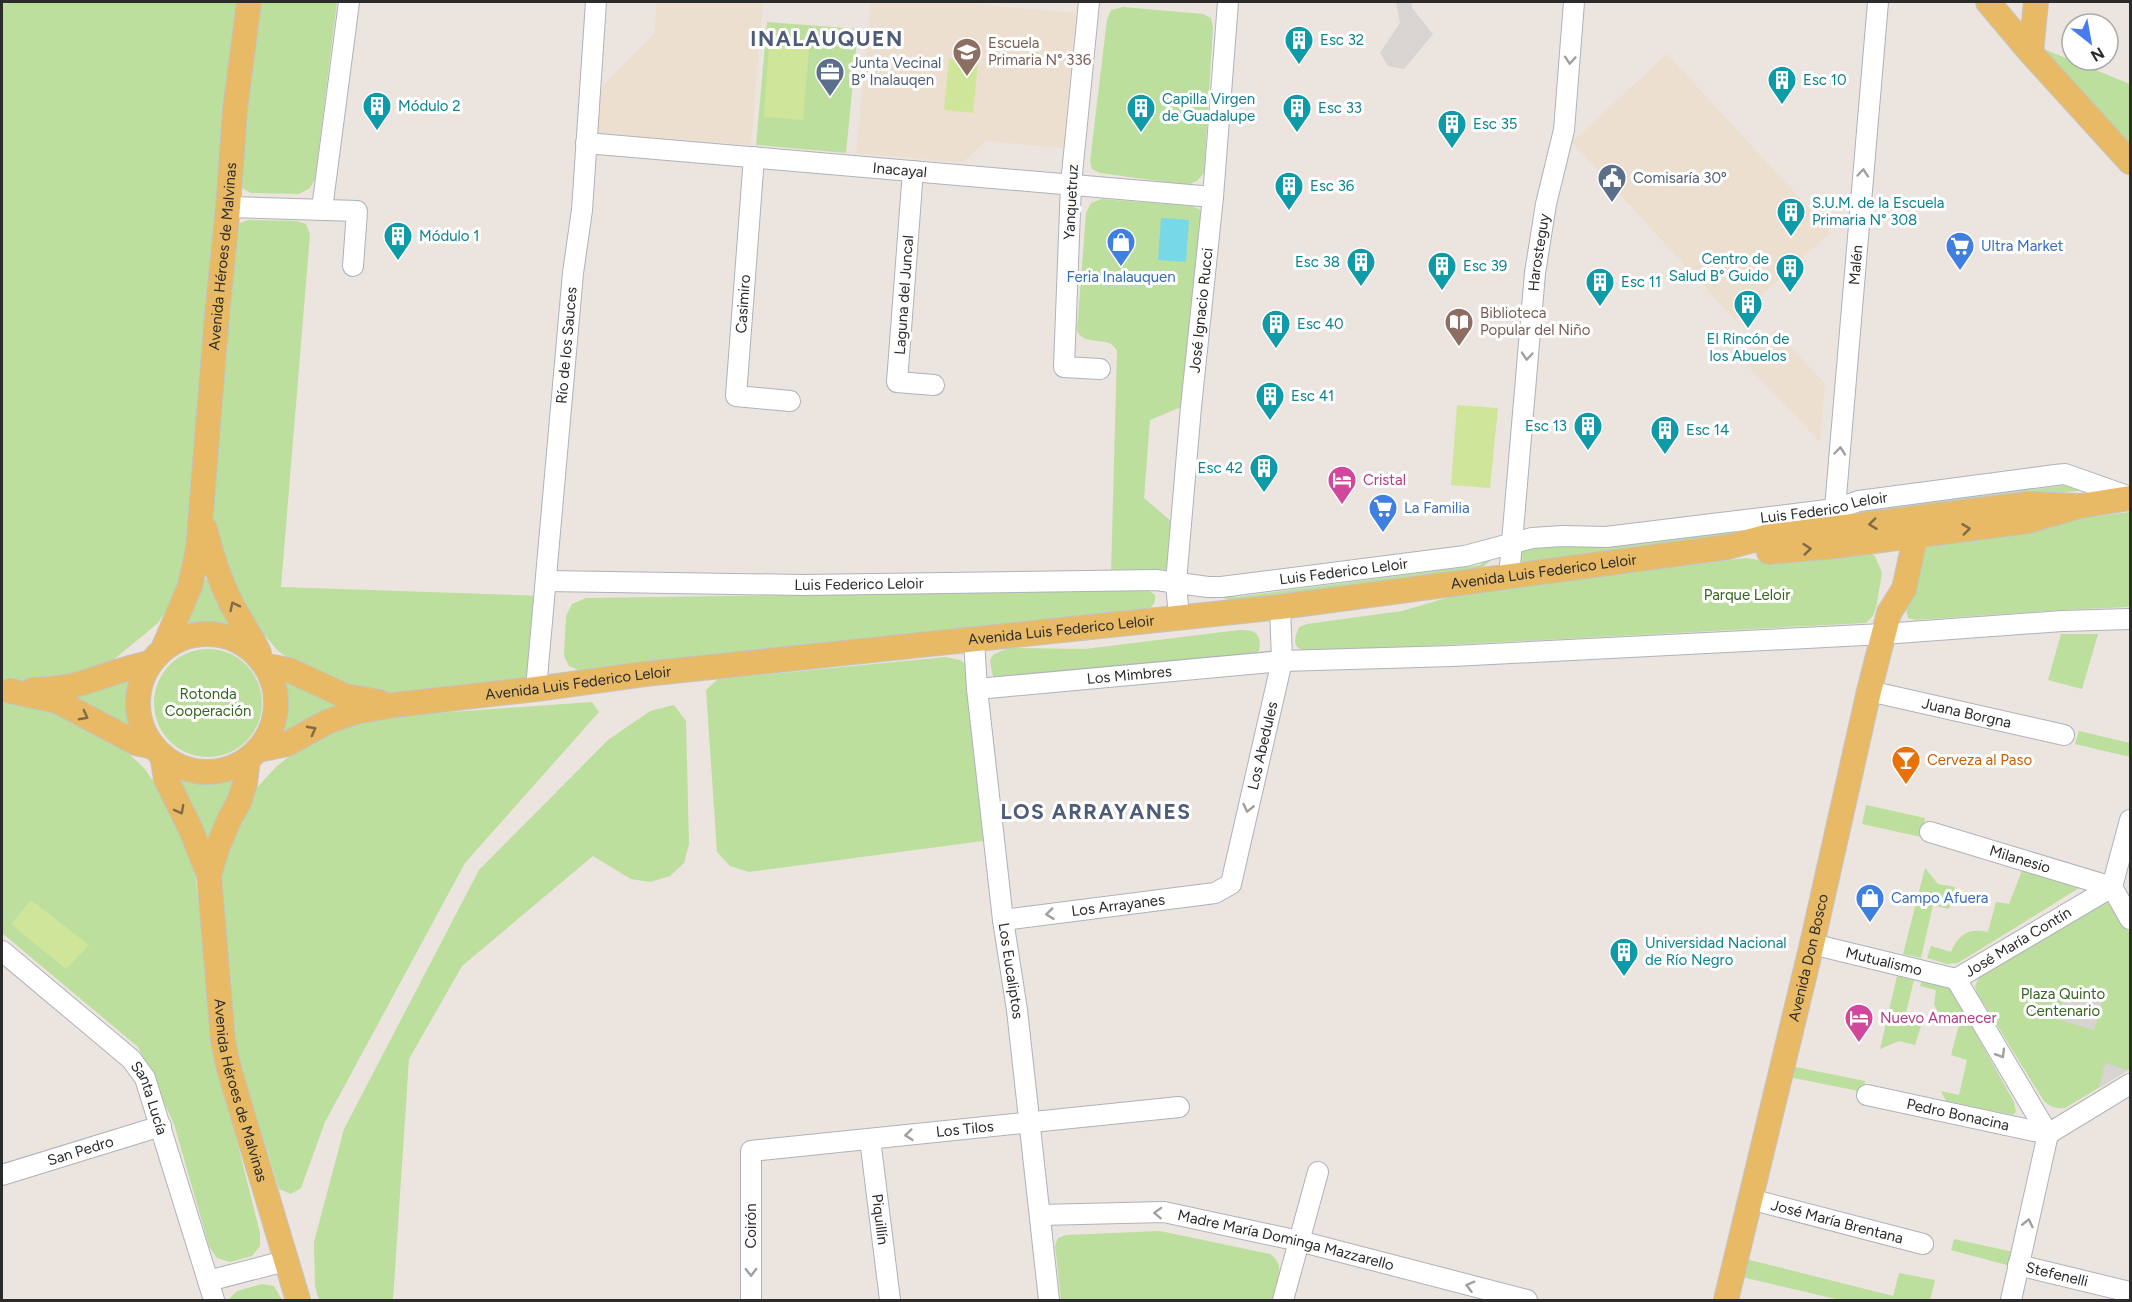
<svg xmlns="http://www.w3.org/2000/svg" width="2132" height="1302" font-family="Figtree,sans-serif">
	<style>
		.education { fill: #eddfcf }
		.green { fill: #bcdf9e }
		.pitch { fill: #cfe69a }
		.plaza { fill: #d8d4d1 }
		.water { fill: #77d8e8 }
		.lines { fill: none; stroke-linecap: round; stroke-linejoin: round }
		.minor-casing { stroke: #aeb2bb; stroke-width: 22 }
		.major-casing { stroke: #c4c4c4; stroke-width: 26 }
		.minor { stroke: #fff; stroke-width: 20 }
		.major { stroke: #e9ba66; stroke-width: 24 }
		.oneway { stroke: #a0a0a0 }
		.oneway2 { stroke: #806b46 }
		.labels { text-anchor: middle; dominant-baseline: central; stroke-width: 6; stroke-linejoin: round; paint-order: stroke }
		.culture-label { font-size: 15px; fill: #0d838f; stroke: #fff; text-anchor: start }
		.education-label { font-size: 15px; fill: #785e54; stroke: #fff; text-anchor: start }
		.service-label { font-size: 15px; fill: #4e5e75; stroke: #fff; text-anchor: start }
		.street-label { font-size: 15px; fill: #2b2b2b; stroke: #fff }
		.shop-label { font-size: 15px; fill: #366cbe; stroke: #fff; text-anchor: start }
		.hotel-label { font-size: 15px; fill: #b23c85; stroke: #fff; text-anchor: start }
		.park-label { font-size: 15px; fill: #36651e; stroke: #fff }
		.food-label { font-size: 15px; fill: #c56008; stroke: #fff; text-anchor: start }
		.district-label { font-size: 21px; font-weight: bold; letter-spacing: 1.5px; fill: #4e5b79; stroke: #fff }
	</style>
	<rect width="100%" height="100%" fill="#ece4de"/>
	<path class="education" d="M657 2H763L751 145 596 133 600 89 654 34Z
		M871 2H950L1076 13 1063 148 986 141 962 163 856 153Z
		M1667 54 1831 232 1735 320 1572 142Z
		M1775 330 1825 384 1820 442 1742 360Z"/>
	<path class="green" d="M2 2H237L192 547 173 600 158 623 112 661 82 674 45 680 7 683H2Z
		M262 2H337L315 179 310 188 299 194 251 193 242 188 239 180 244 112Z
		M1123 7 1203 14 1211 18 1213 27 1204 173 1197 181 1188 185 1100 173 1092 169 1090 161 1107 20 1111 10Z
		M767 22 858 29 846 153 756 145Z
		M2046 50 2130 84V148L2046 54Z
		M1102 199 1193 206 1202 211 1186 405 1150 420 1144 498 1180 529 1171 572 1111 574 1117 351C1110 334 1086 348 1077 331L1086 213 1091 203Z
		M248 220 297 221 306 224 310 234 281 587 543 596 532 677 516 683 396 695 349 688 303 668 278 651 248 616 235 595 214 527 211 505V469L238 224Z
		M2068 485 2084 490 1851 519 1850 513Z
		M2130 512V607L2063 610 1916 620 1908 618 1906 609 1922 553 1927 547 1938 542 2065 520Z
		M1821 519 1822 523 1524 563 1520 559 1519 554 1523 548Z
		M1868 551 1875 556 1882 573 1876 608 1873 616 1866 623 1312 652C1294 650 1292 644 1299 627L1307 624 1402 611 1460 594 1745 558 1775 562Z
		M1492 559 1482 568 1232 601 1215 595 1236 597 1480 565 1485 560Z
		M203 577 207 580 233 628 228 631 204 630 184 632 179 629Z
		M1148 590 1155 595C1156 604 1152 607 1145 612L580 671 569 666 564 656 566 616 572 604 586 598Z
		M1239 630C1256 629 1262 634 1259 651L1250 657 995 680 992 673 990 660 994 654 1009 648 1085 649Z
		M2061 634H2098L2082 689 2048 680Z
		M154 703a54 54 0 1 1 108 0a54 54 0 1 1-108 0Z
		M946 657 960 660 968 666 990 840 749 872 730 866 717 852 706 690 718 679Z
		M132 674C135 681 134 723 130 730L76 697 80 693Z
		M285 680 336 705 333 709 284 735C280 726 282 698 281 685Z
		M2 698 38 704 122 747 144 768 161 792 193 856 217 1061 260 1233V1246L252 1256 230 1262 217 1258 209 1246 174 1124 138 1047 2 933Z
		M592 702 599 712 465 863 325 1122 301 1188 291 1194 279 1189 236 1051 219 880 227 850 252 793 277 766 305 744 332 730 379 717Z
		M674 705 686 721 689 844 684 863 670 876 650 882 631 879 593 856 462 966 409 1059 393 1300H319L315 1286 314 1242 344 1129 479 870 608 740 650 711Z
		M2079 731 2130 743V757L2075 744Z
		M184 779 209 782 228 779 235 782 207 841 177 784Z
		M1866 805 1925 818 1921 837 1862 824Z
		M2024 865 2080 884 2079 888 1958 963 1947 964 1927 958 1931 946 1951 952C1959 934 1968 928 1988 932L1996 902 2009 904Z
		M1925 868 1938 884 1955 887 1949 909 1933 905 1921 958 1903 954Z
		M2104 901 2115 907 2130 934V1069L2065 1108C2055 1109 2051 1107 2044 1101L1977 993 1975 986 1981 973Z
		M1897 976 1914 980 1904 1021 1921 1026 1915 1045 1899 1041 1880 1049Z
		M1923 977 1942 982 1952 991 2014 1102 2016 1112 2013 1115 1946 1101 1941 1091 1959 1095 1967 1060 1951 1055 1959 1025 1942 1018 1934 1005 1936 990 1920 986Z
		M1791 1066 1865 1081 1863 1092 1789 1077Z
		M1160 1231 1270 1254C1287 1266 1277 1283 1272 1300H1061L1055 1245 1058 1238 1066 1235Z
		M1954 1239 2018 1253 2014 1267 1951 1250Z
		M1742 1258 1893 1296 1899 1273 1935 1280 1930 1300H1840L1738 1276Z
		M262 1284 274 1286 282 1300H228L237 1291Z"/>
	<path class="pitch" d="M769 46 809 49 803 120 764 117Z
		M949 59 978 62 973 113 944 110Z
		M1457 405 1498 408 1490 488 1451 485Z
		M31 900 89 945 66 969 11 924Z"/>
	<path class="plaza" d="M1396 2H1412V8L1433 34 1404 69 1388 66 1380 53 1400 23Z
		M2066 989 2103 1000 2094 1030 2057 1019Z
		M2105 1063 2128 1070 2099 1088Z"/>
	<path class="water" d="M1161 218 1189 220 1186 262 1158 260Z"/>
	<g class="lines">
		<g class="minor-casing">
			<g id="minor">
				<path d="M1089 2 1071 184 1064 367 1100 369"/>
				<path id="s1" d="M586 143 1213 197"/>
				<path d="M754 157 736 396 790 401"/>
				<path d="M913 171 897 382 934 385"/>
				<path d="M228 207 357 211 353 266"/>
				<path d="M322 209 349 2"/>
				<path id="s2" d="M1834 520 1878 2"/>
				<path id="s3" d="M1509 577 1535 273 1546 204 1564 130 1574 2"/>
				<path id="s4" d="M547 581 802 585 1156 580 1208 587H1221L1465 556 1532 538 1563 536 1606 537 1835 509 1859 501 2055 475 2065 474 2130 497"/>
				<path id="s5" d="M1179 618 1176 582 1191 407 1213 197 1228 2"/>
				<path id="s6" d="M974 640 977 689 1003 920 1017 1010 1049 1300"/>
				<path id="s7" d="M536 689 573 273 582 210 596 2"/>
				<path id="s8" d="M977 689 1282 661 1453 656 1883 634 2062 621 2130 619"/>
				<path id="s9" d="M1869 691 2064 735"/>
				<path d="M2130 820 2112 887 1956 979 2048 1134 2130 1084"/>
				<path id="s10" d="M1930 832 2112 887"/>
				<path d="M2112 887 2130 919"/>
				<path id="s11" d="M1003 920 1215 893 1231 884 1282 661 1280 607"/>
				<path id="s12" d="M1812 944 1956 979"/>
				<path id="s13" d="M2 951 131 1059 145 1078 214 1300"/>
				<path id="s14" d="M1867 1095 2048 1134 2011 1300"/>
				<path id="s15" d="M870 1139 890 1300"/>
				<path id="s16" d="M2 1175 161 1126"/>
				<path id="s17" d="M1750 1199 1923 1244"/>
				<path id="s18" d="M1040 1215 1164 1212 1299 1241 1527 1300"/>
				<path id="s19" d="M2018 1265 2130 1292"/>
				<path d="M208 1281 285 1261"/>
				<path id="s20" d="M751 1300V1151L1179 1107"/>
				<path d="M1283 1300 1318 1172"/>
			</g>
		</g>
		<g class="major-casing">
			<g id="major">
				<path d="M1988 2 2031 53 2130 162"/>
				<path d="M2031 53 2036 2"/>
				<path d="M205 529C212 557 221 586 236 612 244 626 252 638 259 653"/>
				<path d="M1769 552 1835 546 2028 521 2080 506 2130 498"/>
				<circle cx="207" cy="703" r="69"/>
				<path id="s21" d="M163 649 190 586 198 549 217 315 228 207 235 110 249 2"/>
				<path d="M267 666 289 670 345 696 380 702"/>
				<path d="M33 690C50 689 68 688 85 682 108 675 125 668 150 663"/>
				<path d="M10 691 57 701 136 743 154 747"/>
				<path id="s22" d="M258 750 287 744 327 722 355 712 394 705 536 689 645 674 1280 607 1728 547 1765 537 2027 504 2080 506"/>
				<path id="s23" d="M162 755 166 779 191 830 209 875 223 1041 229 1069 298 1300"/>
				<path d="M209 875 218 846 230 818 239 802 245 783 248 759"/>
				<path id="s24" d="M1726 1300 1812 944 1869 691 1889 613 1904 589 1913 548 1908 537"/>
			</g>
		</g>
		<use href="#minor" class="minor"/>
		<use href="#major" class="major"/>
	</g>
	<defs><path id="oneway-chevron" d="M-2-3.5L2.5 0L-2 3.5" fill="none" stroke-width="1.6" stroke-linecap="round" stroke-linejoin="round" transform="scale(1.5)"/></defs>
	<g class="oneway">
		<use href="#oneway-chevron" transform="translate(1570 60) rotate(94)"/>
		<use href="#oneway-chevron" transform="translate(1863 173) rotate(-85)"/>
		<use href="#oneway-chevron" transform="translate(1527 356) rotate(95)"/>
		<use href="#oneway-chevron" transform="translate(1840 451) rotate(-85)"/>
		<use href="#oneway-chevron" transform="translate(1248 808) rotate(103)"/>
		<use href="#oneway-chevron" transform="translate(1050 914) rotate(173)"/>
		<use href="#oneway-chevron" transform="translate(2001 1054) rotate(59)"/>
		<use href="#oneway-chevron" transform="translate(909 1135) rotate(174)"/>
		<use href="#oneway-chevron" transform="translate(1158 1213) rotate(-178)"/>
		<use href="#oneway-chevron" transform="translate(2028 1223) rotate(-77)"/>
		<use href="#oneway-chevron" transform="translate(751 1272) rotate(89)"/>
		<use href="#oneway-chevron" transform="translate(1470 1286) rotate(-165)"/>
	</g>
	<g class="oneway2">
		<use href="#oneway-chevron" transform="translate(1873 524) rotate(173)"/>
		<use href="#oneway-chevron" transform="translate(1966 529) rotate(-7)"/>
		<use href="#oneway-chevron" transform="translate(1807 549) rotate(-6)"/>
		<use href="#oneway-chevron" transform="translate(234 606) rotate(-116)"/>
		<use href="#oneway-chevron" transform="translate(84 716) rotate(28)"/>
		<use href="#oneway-chevron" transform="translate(312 730) rotate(-28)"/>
		<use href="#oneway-chevron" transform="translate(180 810) rotate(62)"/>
	</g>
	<defs>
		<g id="building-pin" transform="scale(1.5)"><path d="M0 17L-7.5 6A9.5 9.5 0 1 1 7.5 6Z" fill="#0f9aa8" stroke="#fff"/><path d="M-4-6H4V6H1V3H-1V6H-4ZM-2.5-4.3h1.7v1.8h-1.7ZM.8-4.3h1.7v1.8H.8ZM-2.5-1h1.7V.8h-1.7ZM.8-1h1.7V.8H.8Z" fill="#fff"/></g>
		<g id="school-pin" transform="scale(1.5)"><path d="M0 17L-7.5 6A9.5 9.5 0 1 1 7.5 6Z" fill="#8d6e63" stroke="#fff"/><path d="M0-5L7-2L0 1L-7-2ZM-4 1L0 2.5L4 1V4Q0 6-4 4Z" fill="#fff"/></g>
		<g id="office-pin" transform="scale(1.5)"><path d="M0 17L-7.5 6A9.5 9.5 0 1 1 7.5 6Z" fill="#5c6f8a" stroke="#fff"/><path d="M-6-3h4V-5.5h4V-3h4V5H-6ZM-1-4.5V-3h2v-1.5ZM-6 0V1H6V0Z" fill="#fff"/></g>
		<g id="civic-pin" transform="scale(1.5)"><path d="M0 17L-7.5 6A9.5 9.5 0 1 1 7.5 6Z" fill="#5c6f8a" stroke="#fff"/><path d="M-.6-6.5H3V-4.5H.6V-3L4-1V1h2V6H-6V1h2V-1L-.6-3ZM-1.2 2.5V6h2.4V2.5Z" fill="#fff"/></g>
		<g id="shop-pin" transform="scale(1.5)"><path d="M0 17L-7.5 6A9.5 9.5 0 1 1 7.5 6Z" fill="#3f7fe0" stroke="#fff"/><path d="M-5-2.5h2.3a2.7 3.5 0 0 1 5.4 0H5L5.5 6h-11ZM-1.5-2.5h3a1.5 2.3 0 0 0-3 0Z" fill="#fff"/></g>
		<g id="supermarket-pin" transform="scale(1.5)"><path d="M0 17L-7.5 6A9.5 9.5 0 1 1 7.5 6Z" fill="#3f7fe0" stroke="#fff"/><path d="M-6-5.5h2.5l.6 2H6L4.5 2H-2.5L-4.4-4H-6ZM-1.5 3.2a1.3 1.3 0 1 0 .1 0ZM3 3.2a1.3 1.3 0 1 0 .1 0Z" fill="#fff"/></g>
		<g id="library-pin" transform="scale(1.5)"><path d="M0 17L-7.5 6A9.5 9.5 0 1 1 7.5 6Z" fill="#8d6e63" stroke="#fff"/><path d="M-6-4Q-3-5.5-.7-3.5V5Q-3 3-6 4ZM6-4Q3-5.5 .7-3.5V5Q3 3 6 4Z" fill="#fff"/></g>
		<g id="hotel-pin" transform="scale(1.5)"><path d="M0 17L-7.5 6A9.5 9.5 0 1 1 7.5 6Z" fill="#d1479c" stroke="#fff"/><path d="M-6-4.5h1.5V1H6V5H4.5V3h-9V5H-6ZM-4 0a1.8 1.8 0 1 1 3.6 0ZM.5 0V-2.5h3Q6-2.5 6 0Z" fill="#fff"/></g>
		<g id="bar-pin" transform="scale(1.5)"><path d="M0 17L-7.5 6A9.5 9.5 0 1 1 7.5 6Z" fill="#e8710a" stroke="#fff"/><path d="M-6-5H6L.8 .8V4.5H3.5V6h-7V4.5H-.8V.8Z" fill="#fff"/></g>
	</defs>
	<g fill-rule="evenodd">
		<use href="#building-pin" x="1299" y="40"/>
		<use href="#school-pin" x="967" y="52"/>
		<use href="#office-pin" x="830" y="72"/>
		<use href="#building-pin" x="1782" y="80"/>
		<use href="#building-pin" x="377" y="106"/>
		<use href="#building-pin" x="1141" y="108"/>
		<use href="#building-pin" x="1297" y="108"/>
		<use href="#building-pin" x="1452" y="124"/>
		<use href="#civic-pin" x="1612" y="178"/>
		<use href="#building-pin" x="1289" y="186"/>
		<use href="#building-pin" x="1791" y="212"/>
		<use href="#building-pin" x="398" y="236"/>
		<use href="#shop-pin" x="1121" y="242"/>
		<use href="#supermarket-pin" x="1960" y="246"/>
		<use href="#building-pin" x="1361" y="262"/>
		<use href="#building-pin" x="1442" y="266"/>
		<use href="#building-pin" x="1790" y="268"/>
		<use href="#building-pin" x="1600" y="282"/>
		<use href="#building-pin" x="1748" y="304"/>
		<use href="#library-pin" x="1459" y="322"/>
		<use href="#building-pin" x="1276" y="324"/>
		<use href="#building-pin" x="1270" y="396"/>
		<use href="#building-pin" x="1588" y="426"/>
		<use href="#building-pin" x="1665" y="430"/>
		<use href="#building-pin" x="1264" y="468"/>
		<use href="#hotel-pin" x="1342" y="480"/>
		<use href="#supermarket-pin" x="1383" y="508"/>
		<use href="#bar-pin" x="1906" y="760"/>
		<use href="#shop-pin" x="1870" y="898"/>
		<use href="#building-pin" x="1624" y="952"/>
		<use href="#hotel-pin" x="1859" y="1018"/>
	</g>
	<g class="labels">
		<g class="culture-label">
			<text x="1320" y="40">Esc 32</text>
			<text x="1803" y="80">Esc 10</text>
			<text x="1162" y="99">Capilla Virgen<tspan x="1162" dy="17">de Guadalupe</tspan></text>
			<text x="398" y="106">Módulo 2</text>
			<text x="1318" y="108">Esc 33</text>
			<text x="1473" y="124">Esc 35</text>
			<text x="1310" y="186">Esc 36</text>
			<text x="1812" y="203">S.U.M. de la Escuela<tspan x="1812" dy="17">Primaria N° 308</tspan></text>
			<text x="419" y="236">Módulo 1</text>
			<text x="1769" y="259" text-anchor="end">Centro de<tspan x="1769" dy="17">Salud B° Guido</tspan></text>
			<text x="1340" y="262" text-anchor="end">Esc 38</text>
			<text x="1463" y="266">Esc 39</text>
			<text x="1621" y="282">Esc 11</text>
			<text x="1297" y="324">Esc 40</text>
			<text x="1748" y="339" text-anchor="middle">El Rincón de<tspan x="1748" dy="17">los Abuelos</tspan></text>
			<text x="1291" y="396">Esc 41</text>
			<text x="1567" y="426" text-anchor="end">Esc 13</text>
			<text x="1686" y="430">Esc 14</text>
			<text x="1243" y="468" text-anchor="end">Esc 42</text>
			<text x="1645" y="943">Universidad Nacional<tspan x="1645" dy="17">de Río Negro</tspan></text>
		</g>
		<g class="education-label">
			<text x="988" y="43">Escuela<tspan x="988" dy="17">Primaria N° 336</tspan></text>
			<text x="1480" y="313">Biblioteca<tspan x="1480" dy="17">Popular del Niño</tspan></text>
		</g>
		<g class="service-label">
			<text x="851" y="63">Junta Vecinal<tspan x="851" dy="17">B° Inalauqen</tspan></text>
			<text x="1633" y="178">Comisaría 30º</text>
		</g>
		<g class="street-label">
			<text stroke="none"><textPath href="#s1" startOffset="315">Inacayal</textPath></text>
			<text transform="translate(1071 202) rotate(-87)">Yanquetruz</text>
			<text stroke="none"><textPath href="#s3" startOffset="326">Harosteguy</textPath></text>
			<text stroke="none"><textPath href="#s21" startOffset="400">Avenida Héroes de Malvinas</textPath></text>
			<text stroke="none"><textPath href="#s2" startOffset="256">Malén</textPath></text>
			<text transform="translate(904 295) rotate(-86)">Laguna del Juncal</text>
			<text transform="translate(743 304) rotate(-86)">Casimiro</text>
			<text stroke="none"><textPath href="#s5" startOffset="309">José Ignacio Rucci</textPath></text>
			<text stroke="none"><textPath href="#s7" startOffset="345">Río de los Sauces</textPath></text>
			<text stroke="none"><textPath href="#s4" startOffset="1284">Luis Federico Leloir</textPath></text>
			<text stroke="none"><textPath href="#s4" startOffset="798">Luis Federico Leloir</textPath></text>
			<text stroke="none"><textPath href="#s22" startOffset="1302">Avenida Luis Federico Leloir</textPath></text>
			<text stroke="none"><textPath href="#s4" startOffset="312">Luis Federico Leloir</textPath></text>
			<text stroke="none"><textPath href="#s22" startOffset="816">Avenida Luis Federico Leloir</textPath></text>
			<text stroke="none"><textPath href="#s8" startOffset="153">Los Mimbres</textPath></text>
			<text stroke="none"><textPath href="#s22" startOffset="330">Avenida Luis Federico Leloir</textPath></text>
			<text stroke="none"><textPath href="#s9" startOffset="100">Juana Borgna</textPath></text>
			<text stroke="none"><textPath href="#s11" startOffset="374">Los Abedules</textPath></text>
			<text stroke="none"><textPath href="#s10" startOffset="94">Milanesio</textPath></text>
			<text stroke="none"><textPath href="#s11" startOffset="116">Los Arrayanes</textPath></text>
			<text transform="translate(2018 942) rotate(-31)">José María Contín</text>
			<text stroke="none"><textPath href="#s24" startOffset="352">Avenida Don Bosco</textPath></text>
			<text stroke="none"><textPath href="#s12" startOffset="74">Mutualismo</textPath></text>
			<text stroke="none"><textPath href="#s6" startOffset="333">Los Eucaliptos</textPath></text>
			<text stroke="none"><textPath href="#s23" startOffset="348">Avenida Héroes de Malvinas</textPath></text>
			<text stroke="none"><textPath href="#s13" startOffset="212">Santa Lucía</textPath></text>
			<text stroke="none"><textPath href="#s14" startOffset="93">Pedro Bonacina</textPath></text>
			<text stroke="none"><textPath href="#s20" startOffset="364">Los Tilos</textPath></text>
			<text stroke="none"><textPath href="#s16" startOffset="82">San Pedro</textPath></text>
			<text stroke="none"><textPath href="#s15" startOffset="81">Piquillín</textPath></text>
			<text stroke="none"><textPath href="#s17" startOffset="90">José María Brentana</textPath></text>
			<text transform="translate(751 1226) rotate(-90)">Coirón</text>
			<text stroke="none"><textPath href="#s18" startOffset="249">Madre María Dominga Mazzarello</textPath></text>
			<text stroke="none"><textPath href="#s19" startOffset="40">Stefenelli</textPath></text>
		</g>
		<g class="shop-label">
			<text x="1981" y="246">Ultra Market</text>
			<text x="1121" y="277" text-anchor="middle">Feria Inalauquen</text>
			<text x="1404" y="508">La Familia</text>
			<text x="1891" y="898">Campo Afuera</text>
		</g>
		<g class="hotel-label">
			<text x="1363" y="480">Cristal</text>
			<text x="1880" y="1018">Nuevo Amanecer</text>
		</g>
		<g class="park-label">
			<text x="1747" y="595">Parque Leloir</text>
			<text x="208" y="694">Rotonda<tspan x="208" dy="17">Cooperación</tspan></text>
			<text x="2063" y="994">Plaza Quinto<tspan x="2063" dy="17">Centenario</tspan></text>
		</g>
		<g class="food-label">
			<text x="1927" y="760">Cerveza al Paso</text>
		</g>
		<g class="district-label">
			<text x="827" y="38">INALAUQUEN</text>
			<text x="1096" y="811">LOS ARRAYANES</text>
		</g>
	</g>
	<rect width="2132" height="1302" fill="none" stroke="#2b2b2b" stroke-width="6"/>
	<g transform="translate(2090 42) rotate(149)"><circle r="28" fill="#ffffff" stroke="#aaaaaa" stroke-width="1.5"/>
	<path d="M0-4.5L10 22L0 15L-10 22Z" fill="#477cf0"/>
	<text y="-9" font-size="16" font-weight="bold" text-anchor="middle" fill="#2b2b2b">N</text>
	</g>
</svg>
